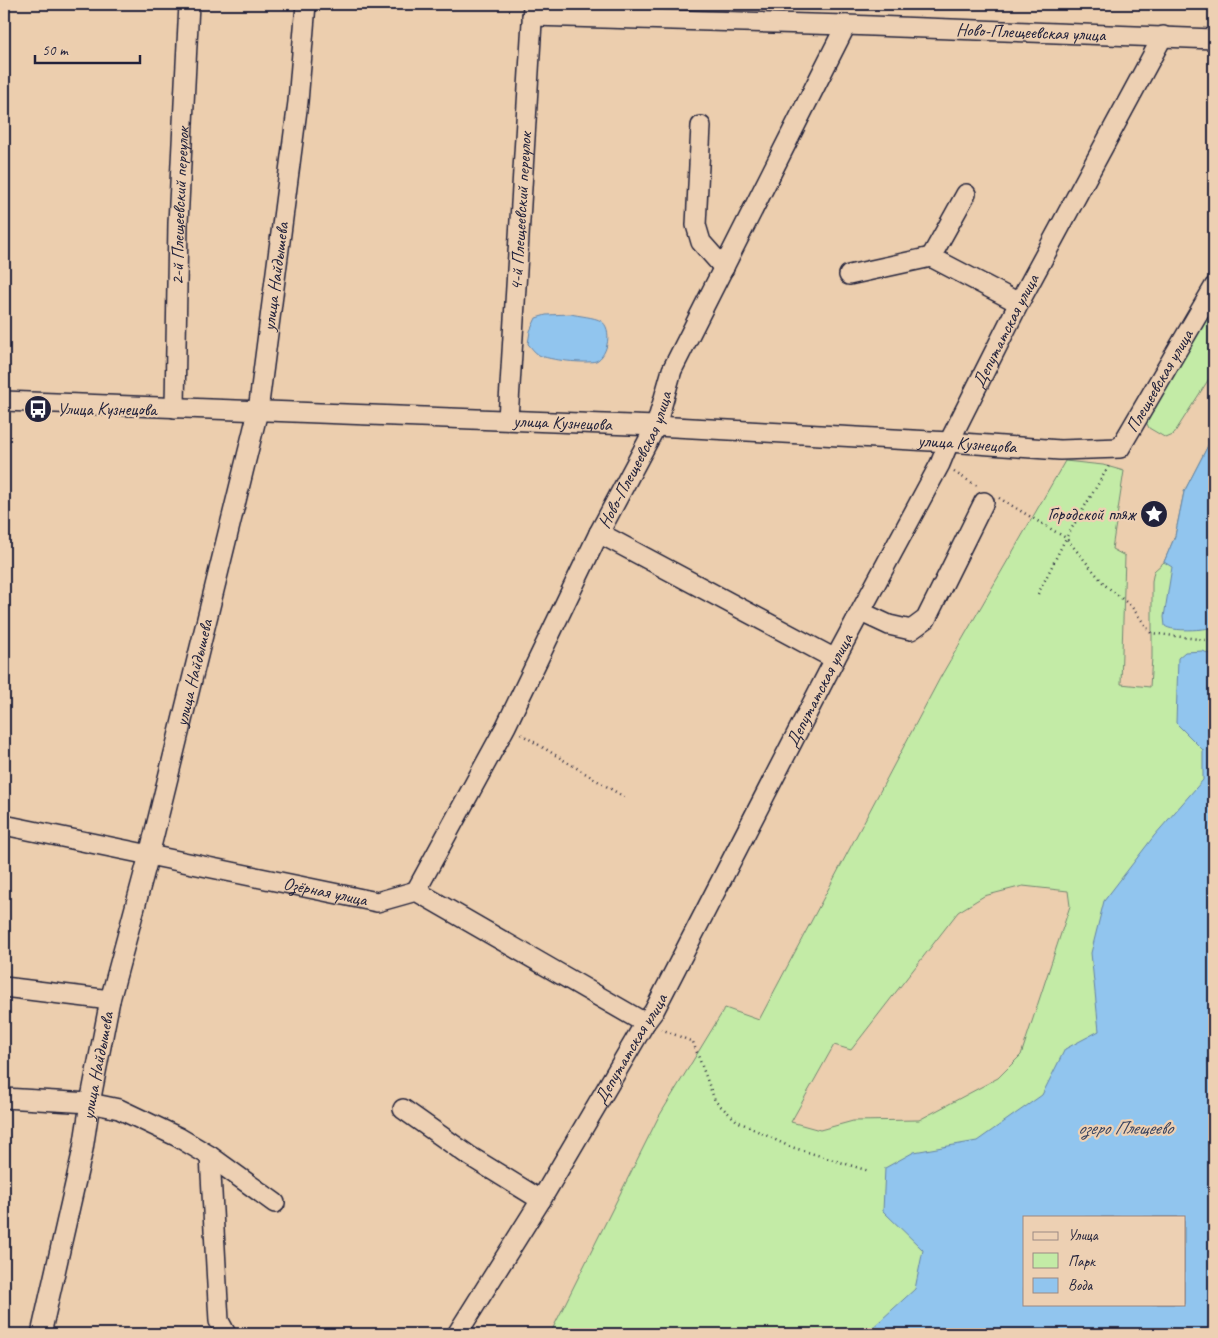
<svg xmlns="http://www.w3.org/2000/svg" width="1218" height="1338" font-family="Caveat,sans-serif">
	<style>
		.green { fill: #c3eba6; stroke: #728670; fill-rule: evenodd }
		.water { fill: #91c5ee; stroke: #6584a6; fill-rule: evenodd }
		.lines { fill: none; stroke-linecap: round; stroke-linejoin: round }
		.minor-casing { stroke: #22223b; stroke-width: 22 }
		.path { stroke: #22223b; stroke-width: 2.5; stroke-dasharray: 1 4; stroke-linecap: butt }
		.minor { stroke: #edd0b3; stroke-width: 19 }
		.labels { text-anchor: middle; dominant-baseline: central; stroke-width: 4.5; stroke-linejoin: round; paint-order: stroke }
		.street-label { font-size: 18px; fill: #22223b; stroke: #edd0b3 }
		.poi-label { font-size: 18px; fill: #22223b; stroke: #edd0b3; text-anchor: start }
		.water-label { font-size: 19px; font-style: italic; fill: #38435f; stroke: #edd0b3 }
	</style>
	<rect width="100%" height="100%" fill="#ecceae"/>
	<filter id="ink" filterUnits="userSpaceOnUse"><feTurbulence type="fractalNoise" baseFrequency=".02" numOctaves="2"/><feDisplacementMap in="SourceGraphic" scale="10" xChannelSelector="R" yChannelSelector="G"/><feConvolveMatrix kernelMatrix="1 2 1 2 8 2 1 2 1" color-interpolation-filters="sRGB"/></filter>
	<g filter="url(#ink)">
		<path class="green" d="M1214 300V371L1173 435 1166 438 1149 428 1146 422Z
			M1214 434V1334H550L658 1118 725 1008 759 1020 940 678 1065 461 1103 465 1124 471 1112 549 1125 556 1121 684 1150 687 1152 657V581L1154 571 1164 562 1175 536 1184 492ZM1023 886 1068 891 1070 906 1021 1055 998 1078 919 1120 853 1121 820 1130 791 1122 834 1045 851 1050 958 912 984 896ZM1024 1217H1184V1304H1024Z"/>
		<path class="water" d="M571 314C578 316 595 317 601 321 613 328 608 356 596 361 586 364 548 360 539 355 535 353 531 347 528 344L530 331 536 318 546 315Z
			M1214 434V627C1205 630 1172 632 1165 626L1164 617 1172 567 1164 562 1175 536 1184 492Z
			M1203 651 1214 656V1334H869L870 1330 915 1289 923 1250 883 1211 885 1168 914 1152 977 1141 1042 1095 1065 1049 1099 1031 1091 953 1104 901 1154 836 1203 780V750L1176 723 1178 658 1185 652ZM1024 1217H1184V1304H1024Z"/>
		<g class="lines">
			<g class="minor-casing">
				<g id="minor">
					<path id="s1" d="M532 16 846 25 1214 39"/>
					<path d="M701 126 696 225 701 242 724 268"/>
					<path d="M966 194 931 257 1019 303"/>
					<path d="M849 275 931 257"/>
					<path id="s2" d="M4 401 656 426 949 442 1060 450 1120 448 1214 287"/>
					<path id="s3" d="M175 408 178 223 189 4"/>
					<path id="s4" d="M508 419 533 5"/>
					<path d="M599 533 835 659"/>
					<path d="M861 612 889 625 911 630 926 619 984 502"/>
					<path id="s5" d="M4 825 377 902 416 891 645 1023"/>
					<path id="s6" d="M416 891 506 726 599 533 656 426 672 370 846 25"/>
					<path d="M4 987 110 1000"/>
					<path d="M4 1098 90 1103 119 1109 178 1137 210 1156 275 1203"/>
					<path d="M403 1109 468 1155 541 1200"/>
					<path d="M210 1156 219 1321 226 1334"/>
					<path id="s7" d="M41 1334 83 1149 90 1103 110 1000 149 855 258 411 298 102 306 4"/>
					<path id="s8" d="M457 1334 541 1200 645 1023 654 1011 835 659 940 464 949 442 1019 303 1163 36"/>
				</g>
			</g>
			<path class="path" d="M954 472 979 487
				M999 498 1066 538 1105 585 1131 606 1151 633 1214 641
				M1038 594 1066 538 1110 464
				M521 734 624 797
				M661 1029 693 1042 715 1101 737 1121 788 1146 869 1171"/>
			<use href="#minor" class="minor"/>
		</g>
	</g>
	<defs>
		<g id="bus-disc" transform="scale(1.4375)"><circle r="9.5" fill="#22223b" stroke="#edd0b3"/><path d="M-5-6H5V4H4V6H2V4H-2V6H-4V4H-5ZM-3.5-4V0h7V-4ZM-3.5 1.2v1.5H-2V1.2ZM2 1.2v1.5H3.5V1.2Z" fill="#fff"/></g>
		<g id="sight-disc" transform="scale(1.4375)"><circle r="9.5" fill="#22223b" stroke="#edd0b3"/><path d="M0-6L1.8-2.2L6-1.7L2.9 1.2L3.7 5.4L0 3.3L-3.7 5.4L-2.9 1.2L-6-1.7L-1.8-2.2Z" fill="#fff"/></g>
	</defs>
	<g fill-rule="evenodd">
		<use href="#bus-disc" x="38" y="409"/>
		<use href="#sight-disc" x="1154" y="514"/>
	</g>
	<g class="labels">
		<g class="street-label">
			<text stroke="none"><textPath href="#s1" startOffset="499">Ново-Плещеевская улица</textPath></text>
			<text stroke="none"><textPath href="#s3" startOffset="202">2-й Плещеевский переулок</textPath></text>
			<text stroke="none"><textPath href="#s4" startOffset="208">4-й Плещеевский переулок</textPath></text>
			<text stroke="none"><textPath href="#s7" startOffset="1084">улица Найдышева</textPath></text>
			<text stroke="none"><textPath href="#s8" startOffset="1144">Депутатская улица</textPath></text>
			<text stroke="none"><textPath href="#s2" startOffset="1195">Плещеевская улица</textPath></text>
			<text stroke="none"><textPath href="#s2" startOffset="559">улица Кузнецова</textPath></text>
			<text stroke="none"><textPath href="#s2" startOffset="964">улица Кузнецова</textPath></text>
			<text stroke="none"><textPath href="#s6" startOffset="484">Ново-Плещеевская улица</textPath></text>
			<text stroke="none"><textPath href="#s7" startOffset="679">улица Найдышева</textPath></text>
			<text stroke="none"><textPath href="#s8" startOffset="739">Депутатская улица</textPath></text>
			<text stroke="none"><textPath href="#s5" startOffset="328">Озёрная улица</textPath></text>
			<text stroke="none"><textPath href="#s8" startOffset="334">Депутатская улица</textPath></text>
			<text stroke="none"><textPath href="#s7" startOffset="274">улица Найдышева</textPath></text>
		</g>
		<g class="poi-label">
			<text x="57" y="409">Улица Кузнецова</text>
			<text x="1135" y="514" text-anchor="end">Городской пляж</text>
		</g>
		<g class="water-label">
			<text x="1125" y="1128">озеро Плещеево</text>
		</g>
	</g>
	<rect width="1218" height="1338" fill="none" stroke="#edd0b3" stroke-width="20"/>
	<rect x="10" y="10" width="1198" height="1318" fill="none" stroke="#22223b" stroke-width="2" filter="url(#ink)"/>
	<rect x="1023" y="1216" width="162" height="90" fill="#edd0b3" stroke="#9c8a83"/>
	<rect x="1033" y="1232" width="25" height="8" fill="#edd0b3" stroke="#9c8a83"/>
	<text x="1068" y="1240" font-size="15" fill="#22223b">Улица</text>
	<rect x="1033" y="1253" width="25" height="15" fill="#c3eba6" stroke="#9c8a83"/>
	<text x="1068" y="1266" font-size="15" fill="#22223b">Парк</text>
	<rect x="1033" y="1278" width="25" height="15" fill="#91c5ee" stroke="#9c8a83"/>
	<text x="1068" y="1290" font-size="15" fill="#22223b">Вода</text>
	<path d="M35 55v8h105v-8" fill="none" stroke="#22223b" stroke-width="2.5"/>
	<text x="42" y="55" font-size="15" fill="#22223b" stroke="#edd0b3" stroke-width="4" paint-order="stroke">50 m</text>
</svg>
